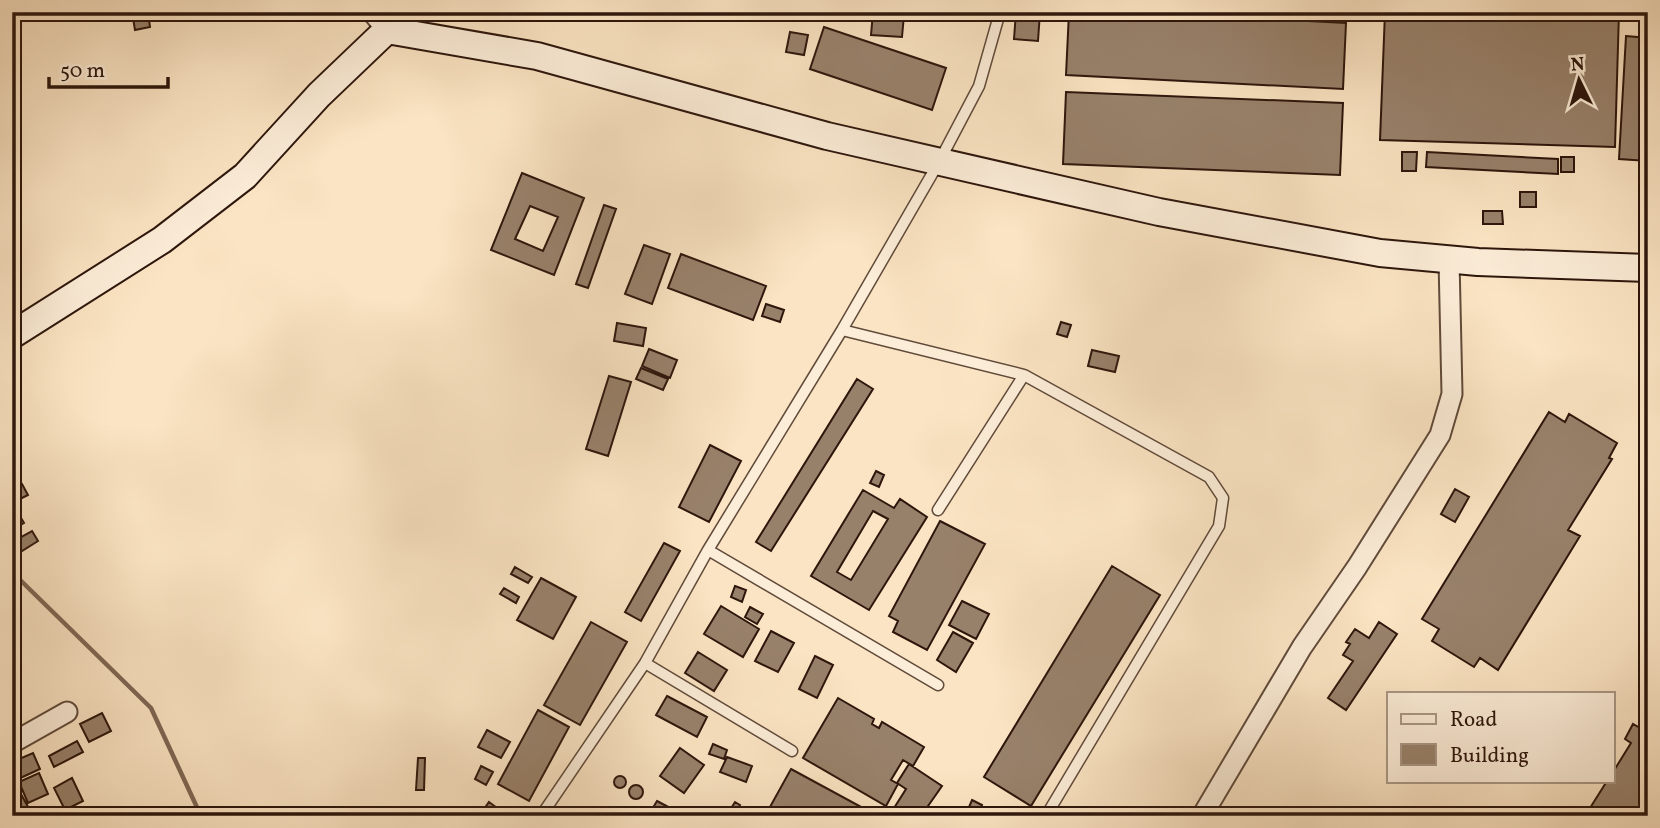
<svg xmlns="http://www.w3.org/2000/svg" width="1660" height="828" font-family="Vollkorn,serif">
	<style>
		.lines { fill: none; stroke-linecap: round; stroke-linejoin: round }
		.stream { stroke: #7f6855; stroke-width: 4.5 }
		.building { fill: #98816b; stroke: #2d160c; stroke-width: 2; fill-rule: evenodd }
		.lane-casing { stroke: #604a3a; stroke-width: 13 }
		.street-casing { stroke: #604a3a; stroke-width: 23 }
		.secondary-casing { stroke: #2d160c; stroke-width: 30 }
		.lane { stroke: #fcedd8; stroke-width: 10 }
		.street { stroke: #fcedd8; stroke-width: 19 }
		.secondary { stroke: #fcedd8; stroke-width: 26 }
	</style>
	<rect width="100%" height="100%" fill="#fbe4c3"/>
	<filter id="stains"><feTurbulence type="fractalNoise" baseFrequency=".00286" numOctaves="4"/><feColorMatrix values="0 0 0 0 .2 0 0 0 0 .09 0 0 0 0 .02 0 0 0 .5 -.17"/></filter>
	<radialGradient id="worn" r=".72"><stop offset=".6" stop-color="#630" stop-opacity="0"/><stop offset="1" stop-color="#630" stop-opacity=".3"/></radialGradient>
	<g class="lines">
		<path class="stream" d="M12 572 151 708 201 816"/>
	</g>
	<path class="building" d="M132 12H148L150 27 135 30Z
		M873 12 904 15 902 37 871 35Z
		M1016 12H1040L1038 41 1014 39Z
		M1069 12H1138L1346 23 1343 89 1066 75Z
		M1385 12H1619L1615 147 1380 140Z
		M824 27 946 68 932 110 810 69Z
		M790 32 808 35 804 55 786 52Z
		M1626 36 1648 38V161L1619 159Z
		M1066 92 1343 103 1340 175 1063 164Z
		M1402 152H1417L1416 171H1402Z
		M1427 152 1558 159V174L1426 167Z
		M1561 157H1574V172H1561Z
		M522 173 584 198 554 275 491 250ZM530 206 558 217 543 251 515 239Z
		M1520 192H1536V207H1520Z
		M604 205 616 209 588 288 576 284Z
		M1483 211H1502L1503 224H1483Z
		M644 245 670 254 652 304 625 294Z
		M681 254 766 286 753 320 668 288Z
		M766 304 784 310 780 322 762 316Z
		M1061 322 1071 325 1067 337 1057 334Z
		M617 323 646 328 643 346 614 341Z
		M649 349 677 360 670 378 642 366Z
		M1092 350 1119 356 1115 372 1088 366Z
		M641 368 668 379 663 390 636 379Z
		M609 376 631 382 608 456 586 449Z
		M857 379 873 389 771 551 756 542Z
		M1549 412 1565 422 1569 414 1617 443 1609 458 1612 459 1568 530 1580 536 1498 670 1480 658 1474 667 1432 641 1439 629 1422 619Z
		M710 445 741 461 709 522 679 507Z
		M876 471 884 475 879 487 870 483Z
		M22 484 28 495 14 502 12 489Z
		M1455 489 1469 497 1455 522 1441 514Z
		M863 490 894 508 900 499 927 517 869 610 811 576ZM873 511 888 519 851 580 837 572Z
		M12 503 24 523 12 530Z
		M940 521 985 544 927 650 893 632 898 621 889 616Z
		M32 531 38 541 14 556 12 542Z
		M664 543 680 551 641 621 625 612Z
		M1112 566 1160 595 1031 806 984 777Z
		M515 567 532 577 528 583 511 574Z
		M541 578 576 597 553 639 517 620Z
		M735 586 746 590 742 602 731 597Z
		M504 588 519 597 516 603 500 594Z
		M962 601 989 614 976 639 949 625Z
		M721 606 759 629 743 657 704 634Z
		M750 607 763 614 757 624 745 617Z
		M591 622 627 642 580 725 544 705Z
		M1379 622 1397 634 1346 710 1328 698 1353 661 1343 655 1350 644 1346 642 1355 629 1369 638Z
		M771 631 794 643 778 672 755 661Z
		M953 632 973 643 956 672 937 660Z
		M698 652 727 670 714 691 685 673Z
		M815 656 833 665 817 698 799 689Z
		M667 696 707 717 697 737 656 715Z
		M838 698 874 719 872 724 879 728 882 722 924 747 913 766 903 760 891 780 898 784 886 806 803 758Z
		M538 710 569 727 529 801 498 784Z
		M102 713 111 731 89 742 80 724Z
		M1648 715V816H1585L1607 781H1613V772L1631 743 1625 739 1633 724 1640 728Z
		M487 730 510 742 501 758 478 747Z
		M77 741 83 752 54 767 49 756Z
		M713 744 727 750 724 759 709 754Z
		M680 748 704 765 684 793 660 776Z
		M33 753 40 769 16 780 12 762Z
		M727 757 752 766 746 782 720 772Z
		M418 758H425L424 790H416Z
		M909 764 942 786 921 816H889L906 789 897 783Z
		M481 766 493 772 486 785 475 779Z
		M791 769 876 815 875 816H765Z
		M39 773 48 794 28 803 19 782Z
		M12 775 21 792 12 797Z
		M614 782a6 6 0 1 1 12 0a6 6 0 1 1-12 0Z
		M72 778 83 801 65 810 54 788Z
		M629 792a7 7 0 1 1 14 0a7 7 0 1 1-14 0Z
		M21 794 33 816H20L12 802Z
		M972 800 982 805 977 816 966 814Z
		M657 801 674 810 671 816H648Z
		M489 802 508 816H479Z
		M735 802 740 805 734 816 728 813Z"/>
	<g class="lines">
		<g class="lane-casing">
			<path id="lane" d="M842 330 1024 375 1209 477 1223 498 1219 526 1046 816
				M938 510 1024 375
				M708 550 938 685
				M645 663 792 751
				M541 816 645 663 708 550 842 330 939 162 979 86 1000 12"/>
		</g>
		<g class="street-casing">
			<path id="street" d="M372 12 387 30
				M12 743 67 712
				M1202 816 1302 647 1357 567 1440 435 1452 394 1449 260"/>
		</g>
		<g class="secondary-casing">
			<path id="secondary" d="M12 335 162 240 245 176 319 95 387 30 537 56 827 136 1159 212 1380 253 1478 262 1648 268"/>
		</g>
		<use href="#lane" class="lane"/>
		<use href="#street" class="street"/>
		<use href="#secondary" class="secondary"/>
	</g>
	<rect width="1660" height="828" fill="none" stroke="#fbe4c3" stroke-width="42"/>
	<rect x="14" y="14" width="1632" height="800" fill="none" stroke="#2d160c" stroke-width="3.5"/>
	<rect x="21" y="21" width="1618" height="786" fill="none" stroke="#2d160c" stroke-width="2"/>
	<rect x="1387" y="692" width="228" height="91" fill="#fcedd8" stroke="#a99786" stroke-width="2"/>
	<rect x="1401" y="714" width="35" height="10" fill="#fcedd8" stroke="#a99786" stroke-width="2"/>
	<text x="1450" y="726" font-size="21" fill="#2d160c">Road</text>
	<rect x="1401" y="744" width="35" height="21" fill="#98816b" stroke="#a99786" stroke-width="2"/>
	<text x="1450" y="762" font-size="21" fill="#2d160c">Building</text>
	<g transform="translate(1579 80) rotate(355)" stroke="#fcedd8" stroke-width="5" paint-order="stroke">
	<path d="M0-5L12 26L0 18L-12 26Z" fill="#2d160c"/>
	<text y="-10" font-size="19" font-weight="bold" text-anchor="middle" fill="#2d160c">N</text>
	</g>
	<path d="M49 77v10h119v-10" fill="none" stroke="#2d160c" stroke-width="3.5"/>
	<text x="60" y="77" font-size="21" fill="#2d160c" stroke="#fcedd8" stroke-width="5" paint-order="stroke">50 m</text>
	<rect width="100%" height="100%" filter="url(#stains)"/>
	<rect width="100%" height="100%" fill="url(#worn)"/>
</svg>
